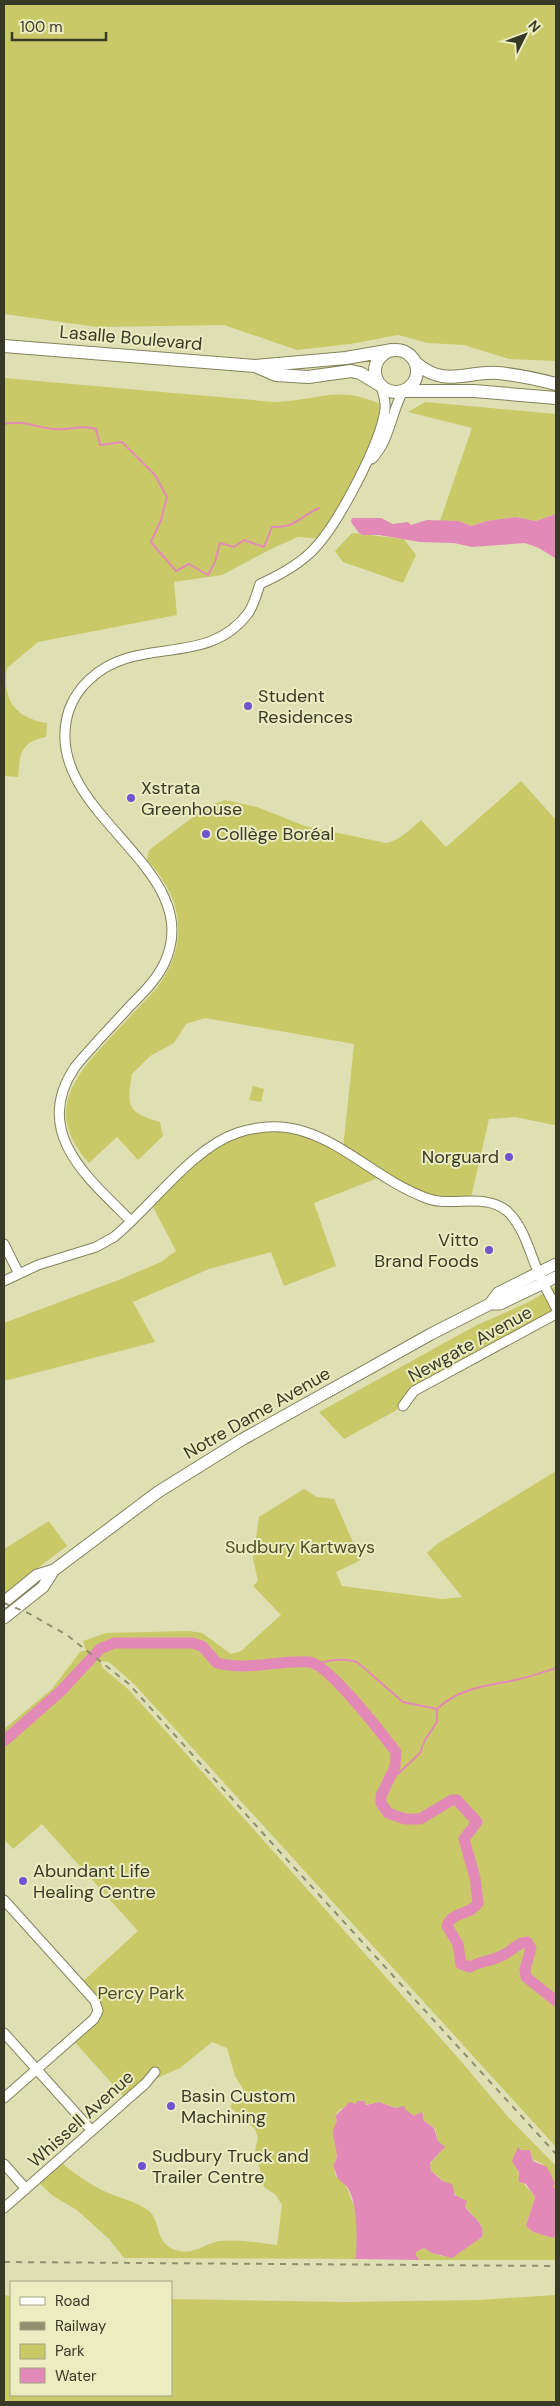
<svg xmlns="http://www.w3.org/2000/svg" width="560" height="2406" font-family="'DM Sans',sans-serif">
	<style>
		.green { fill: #cac968 }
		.water { fill: #e289b7 }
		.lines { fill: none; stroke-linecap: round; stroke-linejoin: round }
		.stream { stroke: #e289b7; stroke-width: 2 }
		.river { stroke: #e289b7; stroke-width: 11 }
		.minor-casing { stroke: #83835b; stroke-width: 11 }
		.major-casing { stroke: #83835b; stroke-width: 13 }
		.highway-casing { stroke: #83835b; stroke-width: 14 }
		.minor { stroke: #fff; stroke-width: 9 }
		.major { stroke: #fff; stroke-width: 11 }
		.highway { stroke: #fff; stroke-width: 12 }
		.rail { stroke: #909071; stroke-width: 2; stroke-dasharray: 6 6; stroke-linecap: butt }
		.poi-dot { fill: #6e55cf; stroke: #ebecc0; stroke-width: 2 }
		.labels { text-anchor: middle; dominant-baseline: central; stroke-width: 4; stroke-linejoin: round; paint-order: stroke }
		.street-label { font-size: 18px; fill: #393928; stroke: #ebecc0 }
		.poi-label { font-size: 18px; fill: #393928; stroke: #ebecc0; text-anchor: start }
		.park-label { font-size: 18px; fill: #4d4c23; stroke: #ebecc0 }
	</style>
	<rect width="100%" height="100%" fill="#dedfb3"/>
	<path class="green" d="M4 4H556V361L509 359 464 345 428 343 398 335 350 344 297 350 224 325 97 327 4 314Z
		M4 378 275 402C323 400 337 384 385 406L382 427 323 539 298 537 271 549 222 575 174 582 177 615 38 642 7 668C2 699 15 718 47 723L46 737C20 742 20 754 18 777L4 776Z
		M425 402 556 414V514L536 521 515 517 487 521 471 526 459 521H440L472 428 408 412Z
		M352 533 404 539 416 555 403 583 343 562 335 551Z
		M521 781 556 820V1123L554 1125 515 1117 489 1119 470 1202H449L435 1207 378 1178 314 1203 336 1266 284 1286 271 1252 209 1269 133 1302 155 1342 4 1381V1323L121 1279 161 1262 176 1251 151 1203 222 1140 282 1127 343 1149 354 1044 205 1018 186 1024 174 1043 150 1056 132 1074C126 1107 128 1113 160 1122L163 1136 138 1160 117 1137 89 1163C44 1113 73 1077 111 1037 126 1021 141 1005 156 989 189 945 185 900 147 860L149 850 208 806 225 800 257 807 305 826 386 843C401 840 410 829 421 820L446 847Z
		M253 1086 264 1089 261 1102 249 1100Z
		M556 1286V1314L414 1391 395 1411 344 1439 319 1412 475 1326 529 1302Z
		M556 1471V2147L135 1685 109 1662 100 1661 103 1668 129 1690 460 2060 509 2118 556 2166V2191L553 2189C552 2175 549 2167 535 2160L534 2162 530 2150H517L515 2155 516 2167 522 2182 535 2196 526 2226 533 2232 553 2238 556 2236V2260H419L416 2255V2252L424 2248C454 2266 457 2252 482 2237L481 2224C464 2207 452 2185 431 2171L430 2164 443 2149 438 2141 435 2128 423 2120V2117L414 2116 399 2107 395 2108 379 2102 364 2105V2101L340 2109 335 2116 337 2120 333 2132 337 2151 336 2162 333 2165 336 2177 345 2184 356 2210 358 2241 355 2259 124 2258 109 2239 77 2210 53 2196 37 2181 60 2161C73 2173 88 2183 104 2191 119 2198 136 2201 149 2211 161 2220 154 2247 180 2251 195 2254 206 2243 220 2241 240 2239 258 2243 277 2245L282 2205 276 2195 264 2187 255 2150 258 2138 255 2129 230 2107 232 2103 245 2097 243 2089 235 2076 227 2048 212 2042 180 2068 146 2083 127 2100 71 2038 98 2010 80 1984 138 1931 42 1824 13 1849 4 1839V1729L52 1689 80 1652 86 1650 83 1641 106 1633 189 1631 202 1633 231 1654 241 1651 281 1615 253 1586 258 1581 253 1559 259 1517 304 1489 317 1497 334 1499 361 1560 336 1572 342 1586 442 1599 462 1597 427 1553 437 1544Z
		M49 1521 67 1546 4 1593V1549Z
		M4 2295 11 2296V2395H171V2299L345 2302 479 2300 556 2295V2402H4Z"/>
	<path class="water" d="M556 514 555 558 539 548 525 543 472 547 454 543 420 542 379 535H363L359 533 351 522 352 518H381L393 524 408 522 411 525 427 520 459 521 471 526 487 521 515 517 536 521Z
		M357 2101H364L366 2105 379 2102 395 2108 404 2106 405 2109 414 2116 421 2112 423 2115V2120L434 2128 438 2141 445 2147 430 2163 431 2171 443 2181 452 2184 455 2195 467 2201 465 2206C471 2217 486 2222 482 2237L452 2258 432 2253 424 2248 416 2252V2255L419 2260 355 2259C358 2242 358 2194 344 2184 342 2182 340 2181 338 2179L333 2165C342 2156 332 2141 333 2131 334 2127 336 2123 337 2120L335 2116 350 2102 356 2104Z
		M518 2147 521 2150H530L533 2161 547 2167 555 2184 553 2186 556 2191V2236L553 2238 533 2232 526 2226 535 2197 526 2184 519 2182V2173L512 2161Z"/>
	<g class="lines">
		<path class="stream" d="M4 424C26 420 33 427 54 429 68 431 81 424 96 429L100 445 122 442 155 475 167 497 161 520 151 542 176 571 189 564 208 575 215 562 220 543 234 547 244 540 264 547 272 527C296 528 299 517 319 508
			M316 1664C329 1660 344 1658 357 1662L403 1702 437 1709
			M389 1777 398 1774 420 1753 425 1740 437 1722V1709C458 1689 484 1686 511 1681 527 1678 541 1673 556 1668"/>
		<path class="river" d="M4 1741 61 1691 100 1649 114 1643H192L202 1646 217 1663C248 1671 277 1660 309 1662 328 1663 383 1735 396 1752L395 1767 381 1796V1803L388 1813 405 1819H420L452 1800H457L477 1822 464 1839 475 1878 478 1903C471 1915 452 1911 447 1926L458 1944 461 1964 470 1967C480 1961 493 1961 503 1955 512 1951 518 1942 527 1942L531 1948 525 1969 526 1977 556 2001"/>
		<g class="minor-casing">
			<path id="minor" d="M372 459C390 440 391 413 403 391
				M131 1221C88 1178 31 1132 75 1067 93 1045 112 1026 131 1005 144 992 156 980 164 964 211 866 36 813 69 710 73 699 81 687 90 679 137 634 208 669 249 612 254 604 257 593 260 584 280 575 299 565 314 549 338 524 381 443 385 409 386 402 383 393 381 386
				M4 1244 19 1274
				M4 1281 38 1265 96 1247 114 1237C151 1207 192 1148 237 1133 317 1106 359 1173 426 1198 452 1208 484 1192 507 1211 524 1226 530 1254 539 1274 544 1286 551 1297 556 1308
				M403 1406 414 1391 556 1314
				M4 1900 95 2001 98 2011 94 2019 4 2098
				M4 2033 92 2131
				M4 2164 26 2189
				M4 2208 146 2083 155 2072"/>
		</g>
		<g class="major-casing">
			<path id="major" d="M490 1304H500L556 1277
				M4 1602 37 1575 54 1570 158 1492 243 1439 431 1334 490 1304 498 1293 556 1264
				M4 1618 43 1587 54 1570"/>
		</g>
		<g class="highway-casing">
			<path id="highway" d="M4 346 255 366 346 358 392 350
				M375 371a21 21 0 1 1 42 0a21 21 0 1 1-42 0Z
				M416 363C445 388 465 371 498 373 518 375 537 379 556 384
				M255 366 276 375 308 377 351 371 360 373 380 385
				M405 391H474L556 398"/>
		</g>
		<use href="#minor" class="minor"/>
		<use href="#major" class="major"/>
		<use href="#highway" class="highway"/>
		<path class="rail" d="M4 1603 28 1613 67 1635 129 1684 269 1840 556 2154
			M4 2262 556 2266"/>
	</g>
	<g class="poi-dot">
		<circle cx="248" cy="706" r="5"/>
		<circle cx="131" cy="798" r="5"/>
		<circle cx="206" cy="834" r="5"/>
		<circle cx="509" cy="1157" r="5"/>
		<circle cx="489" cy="1250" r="5"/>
		<circle cx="23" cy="1881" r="5"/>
		<circle cx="171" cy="2106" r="5"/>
		<circle cx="142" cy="2166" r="5"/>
	</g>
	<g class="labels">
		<g class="street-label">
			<text transform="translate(131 338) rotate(5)">Lasalle Boulevard</text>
			<text transform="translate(470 1344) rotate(-29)">Newgate Avenue</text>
			<text transform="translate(257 1413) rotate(-30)">Notre Dame Avenue</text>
			<text transform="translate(81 2119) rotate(-42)">Whissell Avenue</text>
		</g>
		<g class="poi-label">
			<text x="258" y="696">Student<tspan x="258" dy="21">Residences</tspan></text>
			<text x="141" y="788">Xstrata<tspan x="141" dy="21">Greenhouse</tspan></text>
			<text x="216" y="834">Collège Boréal</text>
			<text x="499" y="1157" text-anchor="end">Norguard</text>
			<text x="479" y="1240" text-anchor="end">Vitto<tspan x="479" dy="21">Brand Foods</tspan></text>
			<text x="33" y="1871">Abundant Life<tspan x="33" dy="21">Healing Centre</tspan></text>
			<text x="181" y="2096">Basin Custom<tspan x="181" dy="21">Machining</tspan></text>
			<text x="152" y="2156">Sudbury Truck and<tspan x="152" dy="21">Trailer Centre</tspan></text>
		</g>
		<g class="park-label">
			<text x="300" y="1547">Sudbury Kartways</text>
			<text x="141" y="1993">Percy Park</text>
		</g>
	</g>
	<rect width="560" height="2406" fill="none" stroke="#393928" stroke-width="10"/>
	<rect x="10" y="2281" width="162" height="115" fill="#ebecc0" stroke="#a4a483"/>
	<rect x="20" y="2297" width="25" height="8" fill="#ffffff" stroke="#a4a483"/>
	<text x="55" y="2306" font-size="15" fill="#393928">Road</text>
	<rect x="20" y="2322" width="25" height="8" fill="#909071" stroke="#a4a483"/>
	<text x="55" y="2331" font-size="15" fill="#393928">Railway</text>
	<rect x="20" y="2344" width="25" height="15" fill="#cac968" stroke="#a4a483"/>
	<text x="55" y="2356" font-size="15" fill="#393928">Park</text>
	<rect x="20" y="2368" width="25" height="15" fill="#e289b7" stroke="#a4a483"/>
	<text x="55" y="2381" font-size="15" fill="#393928">Water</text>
	<g transform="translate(525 35) rotate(48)" stroke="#ebecc0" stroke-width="4" paint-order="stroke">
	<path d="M0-4L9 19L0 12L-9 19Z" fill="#393928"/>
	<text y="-8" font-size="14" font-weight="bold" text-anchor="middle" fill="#393928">N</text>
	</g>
	<path d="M12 32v8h94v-8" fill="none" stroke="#393928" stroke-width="2.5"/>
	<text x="20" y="32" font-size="15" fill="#393928" stroke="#ebecc0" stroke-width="4" paint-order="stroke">100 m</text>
</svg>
